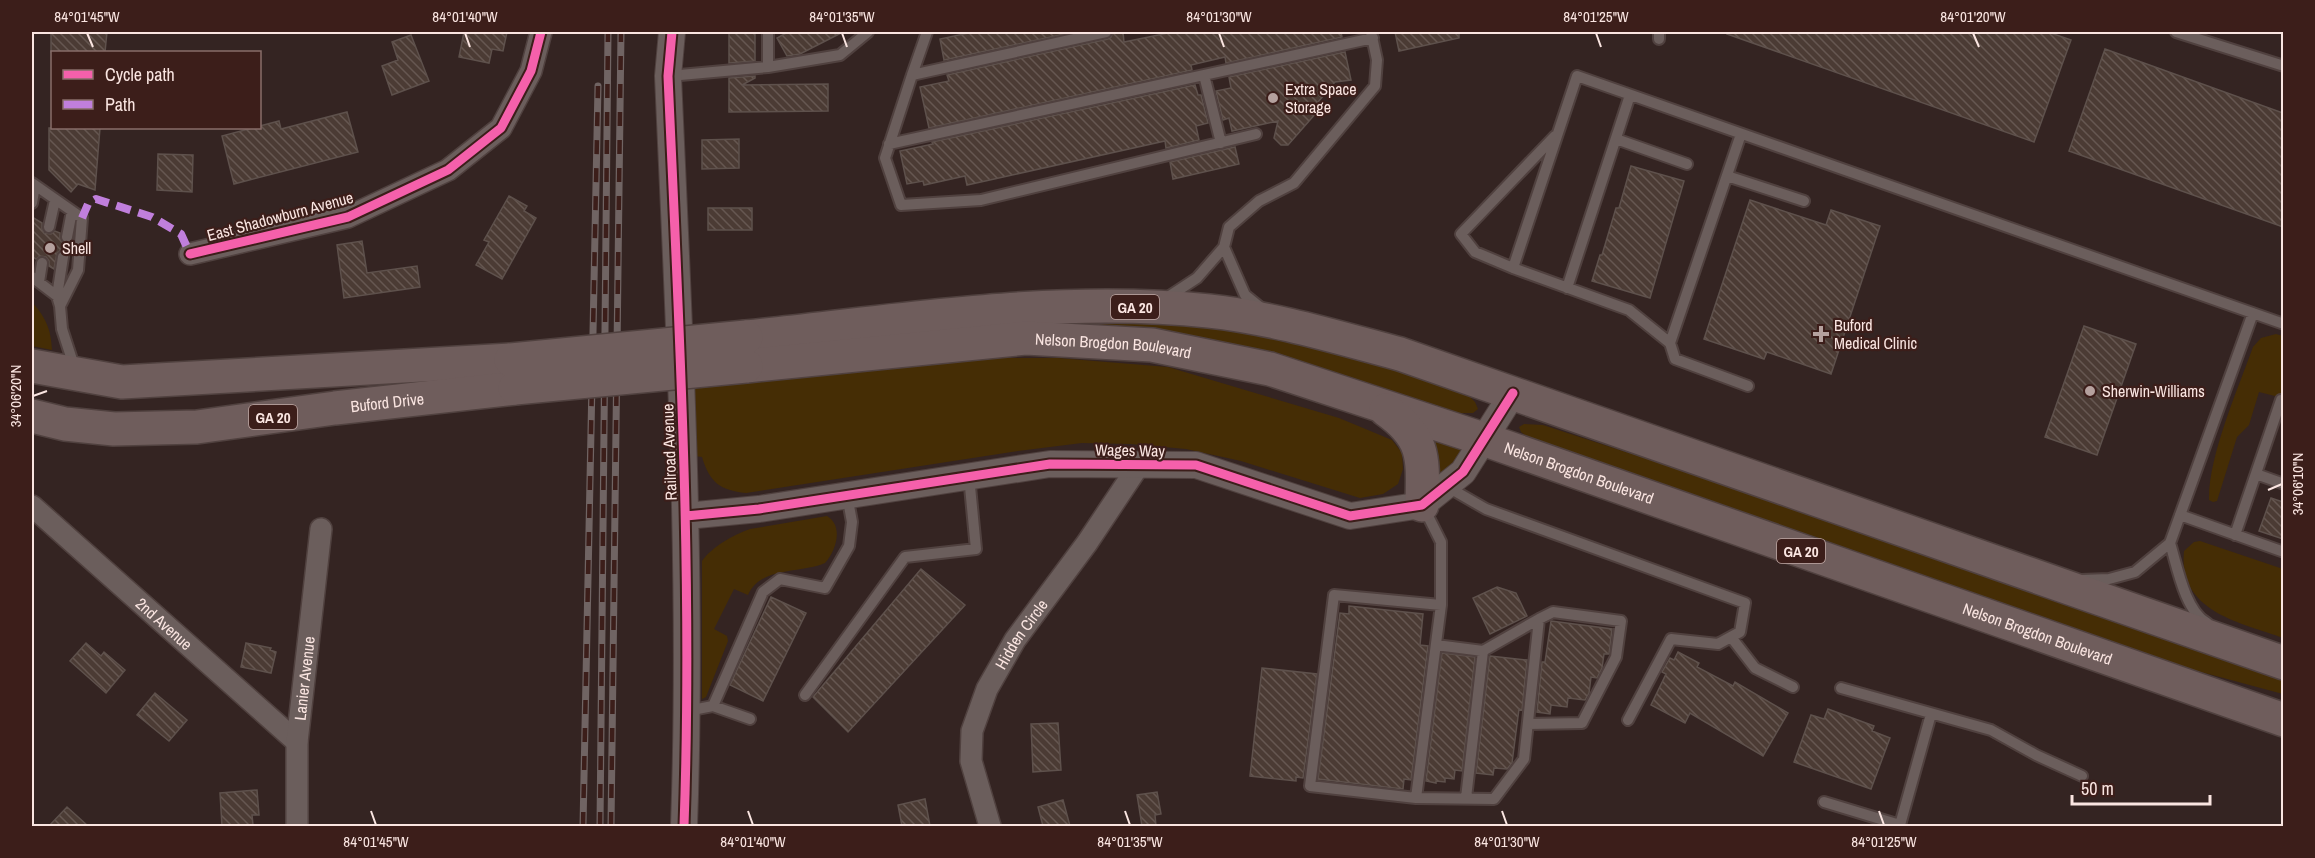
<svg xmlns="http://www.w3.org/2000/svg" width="2315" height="858" font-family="'Archivo Narrow',sans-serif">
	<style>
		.grass { fill: #452d05 }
		.building { fill: url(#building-back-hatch); stroke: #5e514c; stroke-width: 1.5 }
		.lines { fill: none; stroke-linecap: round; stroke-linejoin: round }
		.service-casing { stroke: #50413f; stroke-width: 14 }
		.minor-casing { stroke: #50413f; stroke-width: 24 }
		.tertiary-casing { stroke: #50413f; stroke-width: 28 }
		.trunk-casing { stroke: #50413f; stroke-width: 36 }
		.service { stroke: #6b5e5c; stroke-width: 10 }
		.minor { stroke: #6b5e5c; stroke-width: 21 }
		.tertiary { stroke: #6b5e5c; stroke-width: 26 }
		.trunk { stroke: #6f5d5c; stroke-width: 33 }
		.rail-casing { stroke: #706463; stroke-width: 7 }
		.rail { stroke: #3c1e1a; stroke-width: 4.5; stroke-dasharray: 14; stroke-linecap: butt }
		.trunk-bridge-casing { stroke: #50413f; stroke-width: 36; stroke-linecap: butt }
		.trunk-bridge { stroke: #6f5d5c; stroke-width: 33 }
		.quiet { stroke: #c07fdc; stroke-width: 8; stroke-dasharray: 15 8; stroke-linecap: butt }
		.cycleway-casing { stroke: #3c1e1a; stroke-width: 13 }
		.cycleway { stroke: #f560ab; stroke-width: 9 }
		.ticks { fill: none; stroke: #fae5e1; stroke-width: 2 }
		.poi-dot { fill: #b5a19e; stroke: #3c1e1a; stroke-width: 2 }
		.labels { text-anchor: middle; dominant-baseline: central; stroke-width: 4.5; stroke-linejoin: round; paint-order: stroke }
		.shield { fill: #3c1e1a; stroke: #c1a9a5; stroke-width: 1.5 }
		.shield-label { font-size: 15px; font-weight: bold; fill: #fae5e1 }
		.poi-label { font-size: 16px; fill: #fae5e1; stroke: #3c1e1a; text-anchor: start }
		.street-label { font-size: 16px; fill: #fae5e1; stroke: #3c1e1a }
		.neatline { fill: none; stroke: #fae5e1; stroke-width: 2 }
		.ticks-label { font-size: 15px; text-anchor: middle; fill: #fae5e1 }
	</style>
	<defs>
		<pattern id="building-back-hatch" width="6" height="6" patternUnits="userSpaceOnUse" patternTransform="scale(1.5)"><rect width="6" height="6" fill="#4b3b34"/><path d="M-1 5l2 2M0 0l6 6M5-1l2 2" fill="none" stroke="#665751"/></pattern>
	</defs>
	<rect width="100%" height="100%" fill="#342422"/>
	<path class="grass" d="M32 302C46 318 51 329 52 350L32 346Z
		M1085 317 1254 328 1460 387 1475 402 1478 409 1473 413H1453L1085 327Z
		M2276 334 2283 336V398L2259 392 2249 425 2237 437 2217 501 2213 502 2209 500C2208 457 2238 389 2253 347L2261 338Z
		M1002 358H1058L1168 367 1339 418 1392 440 1402 453 1403 469 1398 484 1383 494 1360 498 1241 461 1186 449 1130 444 1082 443 1018 451 746 493C720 490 710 483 702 457L695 456 691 389Z
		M1524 424 1543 425 1650 460 1688 469 2283 675V694L2149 658 1533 441 1521 432 1519 427Z
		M1426 435 1465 447 1443 479 1435 471Z
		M827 516C844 526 836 551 825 563 799 574 761 566 748 595L734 589 714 629 727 636 728 641 706 697 702 699V561C712 547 733 535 750 529Z
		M2200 541 2283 569V638C2239 622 2178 612 2184 551L2194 542Z"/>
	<path class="building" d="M51 32H107L105 52H51Z
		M464 32H507L503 51 492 49 489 63 459 57Z
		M729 32H755V61L729 63Z
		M788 32H843L800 54 787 56 777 38Z
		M973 32H1074L944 60 940 39Z
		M1113 32H1123L1124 42 1173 32H1341L1342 37 1226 63 1225 57 1191 65 1192 70 929 128 920 87 949 81 947 75 1108 39 1111 37Z
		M1395 32H1459V38L1399 51Z
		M1728 32H2048L2071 40 2034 142 1727 34Z
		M411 35 429 81 392 95 382 66 398 60 392 42Z
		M2105 49 2283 113V227L2069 151Z
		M1345 52 1351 80 1335 82 1313 108 1317 112 1288 145H1281L1274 138 1278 121 1232 131 1229 118 1223 120 1216 91 1231 88 1229 77Z
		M755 76V78L742 85 828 84V111L729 112V78Z
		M1195 85 1198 95H1201L1208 123 1196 126 1199 140 1166 148 1165 141 967 185 965 176 924 185 923 181 907 184 900 151 933 144 932 142Z
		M347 112 358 152 234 184 222 136 279 121 281 129Z
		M49 128H100L95 190 78 184 71 192 49 170Z
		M739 139V168L702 169V140Z
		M1235 147 1239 164 1173 179 1170 162Z
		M158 154 193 155 192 192 157 190Z
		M1631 166 1684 181 1650 298 1592 281 1600 255H1602L1616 208H1619Z
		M509 196 527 206 524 211 536 218 502 279 476 265 489 242 484 240Z
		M1750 200 1826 225 1831 210 1880 226 1831 374 1767 352 1764 359 1704 339Z
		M708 208H752V230H708Z
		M32 217 42 223V229L44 233 51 234 55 231 60 233V239L63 243H71L67 251 61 250 57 253 54 269 49 266V261L46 257 40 256 36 259 32 256Z
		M362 241 367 273 417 266 420 287 344 298 337 245Z
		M2084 326 2136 344 2097 455 2045 437Z
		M2271 498 2283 502V539L2259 531Z
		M921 569 965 605 848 732 813 697Z
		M1497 587 1516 593 1527 616 1490 634 1473 598Z
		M771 597 806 613 763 701 730 685Z
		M1349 606 1423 614 1420 645 1428 646 1411 780 1404 779 1403 789 1318 779 1340 613 1349 614Z
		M1551 621 1612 629 1609 654H1604L1602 668 1597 678 1591 677 1589 693 1585 700 1568 698 1567 707 1551 705 1550 714 1537 712 1542 662H1545Z
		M86 643 101 656 104 652 125 670 106 693 70 661Z
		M246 643 271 648 270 650 276 652 271 673 241 667Z
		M1678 652 1699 663 1697 667 1733 686 1735 682 1788 713 1763 756 1690 713 1685 723 1651 705 1666 674 1662 672 1670 658 1674 660Z
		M1442 653 1475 657 1462 771 1455 770 1454 779 1445 778V782L1436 781V783L1426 781Z
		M1490 656 1527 660 1522 710 1519 709 1512 763 1507 769 1494 768 1493 775 1476 773Z
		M1262 668 1317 674 1303 778 1296 777V781L1250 776Z
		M155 693 187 720 169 741 137 715Z
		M1828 709 1874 726 1872 731 1890 738 1871 789 1794 762 1811 715 1824 719Z
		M1058 723 1061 770 1033 772 1031 724Z
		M257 790 259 815H252L253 825 222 826 220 793Z
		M1157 792 1161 814 1155 815 1156 826H1142L1137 795Z
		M925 799 930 826H902L898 805Z
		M1063 800 1070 826H1043L1038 807Z
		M67 807 88 826H49Z"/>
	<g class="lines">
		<g class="service-casing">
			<path id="service" d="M1106 32 912 75 885 158 901 205 981 200 1256 134
				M1659 32V39
				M2176 32 2284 66
				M768 67 840 55 868 32
				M912 75 927 32
				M1204 75 1221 143
				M669 76 768 67V32
				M1741 134 1670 343 1675 359 1748 386
				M1616 139 1687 164
				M889 144 1373 38
				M1727 176 1804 201
				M32 183 82 218 78 270 60 306 57 296
				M32 203 35 186
				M49 227 55 200
				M67 237 72 211
				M1224 247 1245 295 1261 308
				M1513 268 1475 252 1461 234 1555 136
				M32 277 57 296 63 257
				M39 282 42 263
				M1567 288 1630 95
				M1165 299 1197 278 1224 247 1229 227 1259 201 1294 183 1375 86 1377 60 1371 32
				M60 306 62 329 75 369
				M1670 343 1629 310 1513 268 1577 76 2284 324
				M2256 474 2284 484
				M1446 486 1486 509 1745 603 1740 632 1718 644 1671 639 1628 720
				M1424 508 1441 542V605L1416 798 1494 799 1524 759 1539 619 1553 612 1621 621 1616 657 1582 723 1528 724
				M2180 515 2284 552
				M2235 535 2281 400H2284
				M2170 543C2177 566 2185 611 2207 623
				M2081 580 2109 579 2135 572 2170 543 2253 313
				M1731 637 1755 668 1793 687
				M1436 645 1483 651
				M1841 688 1991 730 2036 755 2082 776
				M805 695 905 557 976 549 969 476
				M713 706 750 719
				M687 711 713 706 763 592 780 579 825 588 849 546 852 522 847 495
				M1416 798 1310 786 1334 595 1441 605
				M1466 798 1483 651 1539 619
				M1824 802 1900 825 1931 714"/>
		</g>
		<g class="minor-casing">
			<g id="minor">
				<path d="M190 254 348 217 448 170 501 128 531 71 541 32"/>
				<path id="s1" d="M32 506 297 742"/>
				<path id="s2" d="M297 826V742L321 529"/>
				<path id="s3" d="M990 826 971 761 972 731 987 689 1015 640 1087 543 1139 465"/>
			</g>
		</g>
		<g class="tertiary-casing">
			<path id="tertiary" d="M672 32 668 76C679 326 693 576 684 826
				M686 516 759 509 1050 464 1196 465 1350 516 1422 505 1463 472 1513 393"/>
		</g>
		<g class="trunk-casing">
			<g id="trunk">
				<path d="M746 337C899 321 1055 295 1209 311 1274 318 1336 337 1400 354L2284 663"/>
				<path d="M32 366 122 382 511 360"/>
				<path id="s4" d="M746 366 1026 338 1152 345 1270 369 1483 439 2284 720"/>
				<path d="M1386 410C1426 438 1423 459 1422 505"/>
				<path id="s5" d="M32 416 65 424 114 429 197 427 335 408 515 388"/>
			</g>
		</g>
		<use href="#service" class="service"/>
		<use href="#minor" class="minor"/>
		<use href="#tertiary" class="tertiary"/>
		<use href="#trunk" class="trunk"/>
		<g class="rail-casing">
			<path id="rail" d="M583 826 598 86
				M600 826 608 32
				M611 826 621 32"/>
		</g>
		<use href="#rail" class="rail"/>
		<g class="trunk-bridge-casing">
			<path id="trunk-bridge" d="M511 360 746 337
				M515 388 746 366"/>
		</g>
		<use href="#trunk-bridge" class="trunk-bridge"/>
		<path class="quiet" d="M82 218 88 204 96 199 152 217 181 234 190 254"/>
		<g class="cycleway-casing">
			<path id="cycleway" d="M672 32 668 76C679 326 693 576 684 826
				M190 254 348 217 448 170 501 128 531 71 541 32
				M686 516 759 509 1050 464 1196 465 1350 516 1422 505 1463 472 1513 393"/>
		</g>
		<use href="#cycleway" class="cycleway"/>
	</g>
	<path class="ticks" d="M87 33 93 47M465 33 470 47M842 33 847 47M1219 33 1224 47M1596 33 1601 47M1973 33 1979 47M33 396 47 391M2268 490 2282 484M371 811 376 825M748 811 753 825M1125 811 1130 825M1502 811 1507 825M1879 811 1884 825"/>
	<g class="poi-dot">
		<circle cx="1273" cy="98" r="6"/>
		<circle cx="50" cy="248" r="6"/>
		<path d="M1818 325h6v6h6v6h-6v6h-6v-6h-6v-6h6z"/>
		<circle cx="2090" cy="391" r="6"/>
	</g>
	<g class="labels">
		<g class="shield">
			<rect x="1111" y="295" width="48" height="24" rx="4.5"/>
			<rect x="249" y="405" width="48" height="24" rx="4.5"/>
			<rect x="1777" y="539" width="48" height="24" rx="4.5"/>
		</g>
		<g class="shield-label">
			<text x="1135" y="307">GA 20</text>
			<text x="273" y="417">GA 20</text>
			<text x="1801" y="551">GA 20</text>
		</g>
		<g class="poi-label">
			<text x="1285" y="89">Extra Space<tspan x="1285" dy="18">Storage</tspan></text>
			<text x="62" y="248">Shell</text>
			<text x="1834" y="325">Buford<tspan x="1834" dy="18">Medical Clinic</tspan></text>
			<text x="2102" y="391">Sherwin-Williams</text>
		</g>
		<g class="street-label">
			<text transform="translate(280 216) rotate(-15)">East Shadowburn Avenue</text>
			<text stroke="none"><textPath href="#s4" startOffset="369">Nelson Brogdon Boulevard</textPath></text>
			<text stroke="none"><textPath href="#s5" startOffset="358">Buford Drive</textPath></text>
			<text transform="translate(1130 450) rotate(1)">Wages Way</text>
			<text transform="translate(669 452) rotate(-92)">Railroad Avenue</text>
			<text stroke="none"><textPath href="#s4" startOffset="854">Nelson Brogdon Boulevard</textPath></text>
			<text stroke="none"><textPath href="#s1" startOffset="177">2nd Avenue</textPath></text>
			<text stroke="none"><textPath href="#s4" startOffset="1340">Nelson Brogdon Boulevard</textPath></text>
			<text stroke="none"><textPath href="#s3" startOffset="207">Hidden Circle</textPath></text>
			<text stroke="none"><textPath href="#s2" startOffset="148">Lanier Avenue</textPath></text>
		</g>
	</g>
	<rect width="2315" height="858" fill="none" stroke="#3c1e1a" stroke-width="66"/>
	<rect x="51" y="51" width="210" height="78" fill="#3c1e1a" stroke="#886e6a" stroke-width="1.5"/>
	<rect x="63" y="70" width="30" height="9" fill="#f560ab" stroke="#886e6a" stroke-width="1.5"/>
	<text x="105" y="81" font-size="18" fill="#fae5e1">Cycle path</text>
	<rect x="63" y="100" width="30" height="9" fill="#c07fdc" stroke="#886e6a" stroke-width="1.5"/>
	<text x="105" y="111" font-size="18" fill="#fae5e1">Path</text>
	<path d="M2072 795v9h138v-9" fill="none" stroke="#fae5e1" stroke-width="3"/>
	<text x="2081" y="795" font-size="18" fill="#fae5e1" stroke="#3c1e1a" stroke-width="4.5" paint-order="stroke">50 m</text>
	<rect x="33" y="33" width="2249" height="792" class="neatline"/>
	<g class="ticks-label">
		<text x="87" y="22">84°01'45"W</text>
		<text x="465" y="22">84°01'40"W</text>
		<text x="842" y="22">84°01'35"W</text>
		<text x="1219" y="22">84°01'30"W</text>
		<text x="1596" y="22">84°01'25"W</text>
		<text x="1973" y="22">84°01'20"W</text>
		<text transform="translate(16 396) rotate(-90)" y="5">34°06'20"N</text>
		<text transform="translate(2298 484) rotate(-90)" y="5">34°06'10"N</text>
		<text x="376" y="847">84°01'45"W</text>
		<text x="753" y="847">84°01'40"W</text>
		<text x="1130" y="847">84°01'35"W</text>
		<text x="1507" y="847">84°01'30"W</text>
		<text x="1884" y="847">84°01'25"W</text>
	</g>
</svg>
